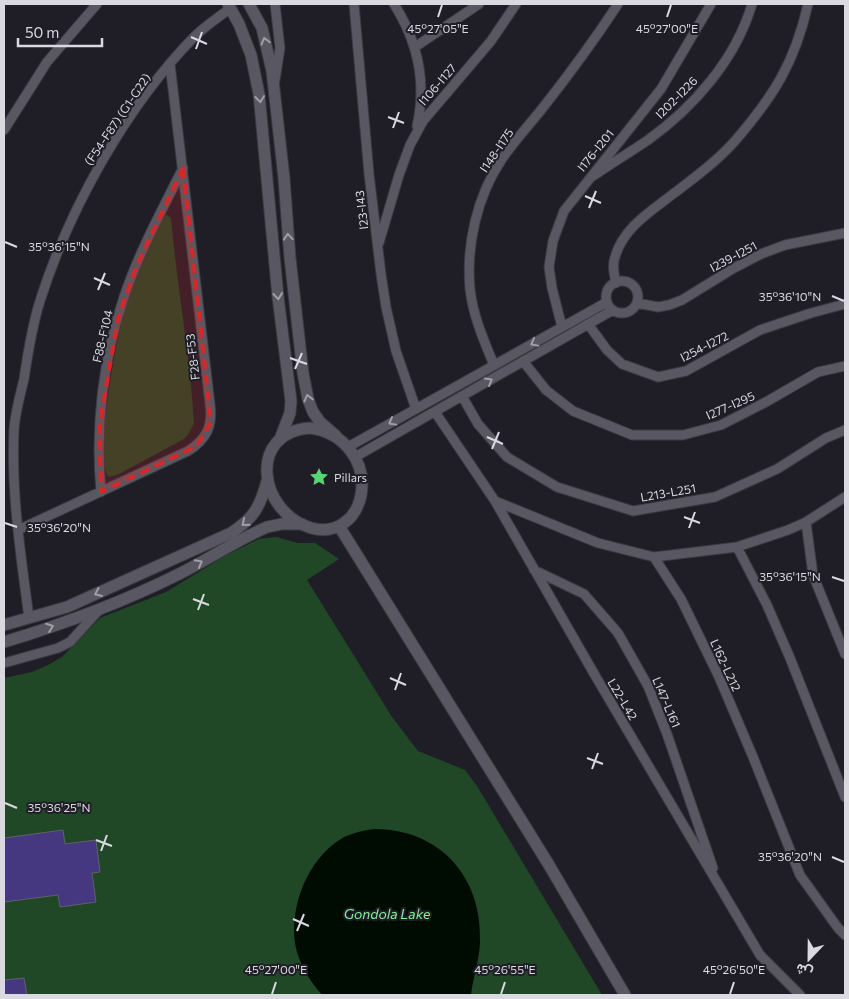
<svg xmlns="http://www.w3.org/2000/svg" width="849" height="999" font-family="Commissioner,Vazirmatn,sans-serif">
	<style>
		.green { fill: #204827 }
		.water { fill: #000c01 }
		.building { fill: #463781; stroke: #61606a }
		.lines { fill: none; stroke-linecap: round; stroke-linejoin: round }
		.minor-casing { stroke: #3b3a42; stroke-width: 11 }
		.tertiary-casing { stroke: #3b3a42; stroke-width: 13 }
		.minor { stroke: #595862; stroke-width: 9 }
		.tertiary { stroke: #595862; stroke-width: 11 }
		.oneway { stroke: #9f9fa7 }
		.marked { fill: #d62828; fill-opacity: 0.2; stroke: #d62828; stroke-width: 4; stroke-dasharray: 10 6; stroke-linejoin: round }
		.ticks { fill: none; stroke: #d9d9df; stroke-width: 2 }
		.labels { text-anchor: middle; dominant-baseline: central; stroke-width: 4; stroke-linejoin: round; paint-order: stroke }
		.street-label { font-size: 12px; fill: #d9d9df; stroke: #1f1e27 }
		.poi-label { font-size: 12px; fill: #d9d9df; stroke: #1f1e27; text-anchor: start }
		.water-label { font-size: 14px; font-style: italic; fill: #89ed9a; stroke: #1f1e27 }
		.ticks-label { font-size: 12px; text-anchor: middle; fill: #d9d9df; stroke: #1f1e27; stroke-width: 4; stroke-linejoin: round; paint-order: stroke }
	</style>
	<rect width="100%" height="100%" fill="#1f1e27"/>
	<path class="green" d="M167 215 171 218C177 287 190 354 194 423L189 433 184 439 119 474 109 477C93 464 117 335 124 312 133 279 148 247 163 216Z
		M276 537 298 543H315L339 559 307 580 392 717 418 751 465 770 477 786 602 995H4V678L32 672 48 665 62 657 100 618 166 592 225 556 259 539Z"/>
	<path class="water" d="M374 829C440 829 483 877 480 943 479 961 473 978 471 995H322C311 982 302 969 297 952 287 915 304 866 335 843 346 834 360 831 374 829Z"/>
	<path class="building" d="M63 830 65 844 96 840 100 872 92 873 96 902 60 907 58 895 4 902V838Z
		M24 978 27 995H4V980Z"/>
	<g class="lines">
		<g class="minor-casing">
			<path id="minor" d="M275 4 280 48 275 80
				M354 4 369 174 381 274 386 307 396 351 416 409
				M394 4C418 42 427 82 417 126
				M415 47 479 4
				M4 130 47 62 97 4
				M593 176C611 164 630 152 648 140 694 107 736 59 752 4
				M379 243 399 175 410 145 423 121 491 41 516 4
				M606 297a16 16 0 1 1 32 0a16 16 0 1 1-32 0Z
				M616 283C614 274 612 265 615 257 623 228 651 211 673 194 694 178 716 162 734 142 773 97 795 63 808 4
				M637 303 658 307 669 305 682 300 734 268 761 254 785 245 845 233
				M588 324 607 350 622 364 658 377 686 371 760 330 811 313 845 304
				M562 327 552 288 549 267 553 241 564 211 661 89 711 4
				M523 361 546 390 573 411 632 435H683L721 425 766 402 818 372 845 366
				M494 365C484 341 473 316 470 289 466 245 477 196 502 159 515 140 531 123 545 105 571 72 595 39 618 4
				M462 396 478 424 507 457 557 487 633 511 715 497 777 469 826 438 845 430
				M435 412 495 501 596 677 760 955 800 995
				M348 447 607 302
				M355 457 613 310
				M101 492C95 427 103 358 124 297 139 252 162 210 183 168
				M495 501 598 543 654 557 681 599 719 677 753 757 800 875 838 928 845 935
				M806 522 813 575 845 654
				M18 530 188 451C207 439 213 426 210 404L170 64
				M737 547 767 605 790 658 845 797
				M654 557 737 547 788 530 806 522 845 497
				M534 570 584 594 618 633 648 686 667 734 713 868
				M29 618C21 556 11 494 14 430 15 413 20 396 24 379 28 352 32 326 40 301 69 209 127 105 195 36 206 26 218 17 231 8
				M4 663 58 648 70 642 100 609"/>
		</g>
		<g class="tertiary-casing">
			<path id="tertiary" d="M228 4 239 24 251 55 259 94 278 297 291 401 290 413 280 439
				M249 4 262 28 272 71 284 178 290 258 303 373 308 399 313 412 320 422 336 436
				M310 428C343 432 367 461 361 495 359 506 353 517 344 523 334 530 322 531 311 528 258 512 247 432 310 428Z
				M339 526 549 865 625 995
				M4 625 67 607 231 533C254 518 260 507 267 481
				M4 642C64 624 123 602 179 574 209 559 237 540 267 527L282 524H302"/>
		</g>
		<use href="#minor" class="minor"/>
		<use href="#tertiary" class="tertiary"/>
	</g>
	<defs><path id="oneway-chevron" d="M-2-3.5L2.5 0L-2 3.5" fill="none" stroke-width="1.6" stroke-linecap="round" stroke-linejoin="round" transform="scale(1.25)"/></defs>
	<g class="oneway">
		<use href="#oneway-chevron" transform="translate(265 41) rotate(-105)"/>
		<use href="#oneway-chevron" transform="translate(260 99) rotate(83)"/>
		<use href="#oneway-chevron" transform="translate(288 237) rotate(-94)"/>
		<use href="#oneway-chevron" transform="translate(278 296) rotate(84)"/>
		<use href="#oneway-chevron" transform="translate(534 343) rotate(151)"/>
		<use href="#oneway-chevron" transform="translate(489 381) rotate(-30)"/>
		<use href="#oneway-chevron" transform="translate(308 398) rotate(-104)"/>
		<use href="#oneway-chevron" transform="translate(392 422) rotate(151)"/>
		<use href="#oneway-chevron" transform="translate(245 523) rotate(141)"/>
		<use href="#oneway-chevron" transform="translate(199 563) rotate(-28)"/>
		<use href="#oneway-chevron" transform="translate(98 593) rotate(156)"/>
		<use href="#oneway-chevron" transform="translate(50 627) rotate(-20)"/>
	</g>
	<path class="marked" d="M183 168 211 422 197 446 101 492 99 427 118 318 136 267Z"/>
	<path class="ticks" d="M438 17 442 5M667 17 671 5M191 37 207 44M196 49 202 32M388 117 404 123M393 128 399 112M585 196 601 203M589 208 596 191M5 242 17 247M94 278 110 285M98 290 105 273M832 296 844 301M290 358 307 364M295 369 302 353M487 437 503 444M492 449 499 432M684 517 700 523M5 523 17 527M689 528 695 512M832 577 844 581M193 599 209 605M198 610 204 594M390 678 406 685M395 690 401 673M587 758 603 764M592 769 598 753M5 803 17 808M96 840 112 846M101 851 107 835M832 857 844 862M293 919 309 926M297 931 304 914M272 994 276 982M501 994 505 982M730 994 734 982"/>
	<defs>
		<g id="sight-bare" transform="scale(1.5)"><path d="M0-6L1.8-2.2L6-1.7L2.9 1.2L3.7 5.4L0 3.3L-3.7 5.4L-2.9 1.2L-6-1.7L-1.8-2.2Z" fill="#55d672" stroke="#1f1e27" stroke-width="2.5" paint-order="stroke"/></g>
	</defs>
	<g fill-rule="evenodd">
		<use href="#sight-bare" x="319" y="477"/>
	</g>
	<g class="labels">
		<g class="street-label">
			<text transform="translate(437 84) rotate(-49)">I106-I127</text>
			<text transform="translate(676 97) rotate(-45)">I202-I226</text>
			<text transform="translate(117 119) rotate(-56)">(F54-F87) (G1-G22)</text>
			<text transform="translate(496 150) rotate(-56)">I148-I175</text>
			<text transform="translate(595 150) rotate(-51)">I176-I201</text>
			<text transform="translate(361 210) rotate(-97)">I23-I43</text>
			<text transform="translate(733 256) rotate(-28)">I239-I251</text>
			<text transform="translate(102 336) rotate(-77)">F88-F104</text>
			<text transform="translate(704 346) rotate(-27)">I254-I272</text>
			<text transform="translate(192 357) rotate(-97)">F28-F53</text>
			<text transform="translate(730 405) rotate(-24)">I277-I295</text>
			<text transform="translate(668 492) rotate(-10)">L213-L251</text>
			<text transform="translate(726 665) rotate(65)">L162-L212</text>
			<text transform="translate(623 699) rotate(59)">L22-L42</text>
			<text transform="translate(667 702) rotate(67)">L147-L161</text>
		</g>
		<g class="poi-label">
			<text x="334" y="477">Pillars</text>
		</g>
		<g class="water-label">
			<text x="387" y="913">Gondola Lake</text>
		</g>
	</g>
	<g class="ticks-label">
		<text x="438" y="33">45°27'05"E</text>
		<text x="667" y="33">45°27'00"E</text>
		<text x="59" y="251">35°36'15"N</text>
		<text x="790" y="301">35°36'10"N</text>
		<text x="59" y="532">35°36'20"N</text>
		<text x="790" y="581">35°36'15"N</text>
		<text x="59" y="812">35°36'25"N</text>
		<text x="790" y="861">35°36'20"N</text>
		<text x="276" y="974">45°27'00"E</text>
		<text x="505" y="974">45°26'55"E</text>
		<text x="734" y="974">45°26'50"E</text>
	</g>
	<rect width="849" height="999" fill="none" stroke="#d9d9df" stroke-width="10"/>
	<g transform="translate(809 959) rotate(202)" stroke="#1f1e27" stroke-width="4" paint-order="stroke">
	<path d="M0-4L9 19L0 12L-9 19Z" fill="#d9d9df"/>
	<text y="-8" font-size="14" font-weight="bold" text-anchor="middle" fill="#d9d9df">ش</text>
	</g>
	<path d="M18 38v8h84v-8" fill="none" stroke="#d9d9df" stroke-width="2.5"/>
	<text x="25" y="38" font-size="15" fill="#d9d9df" stroke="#1f1e27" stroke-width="4" paint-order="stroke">50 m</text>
</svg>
